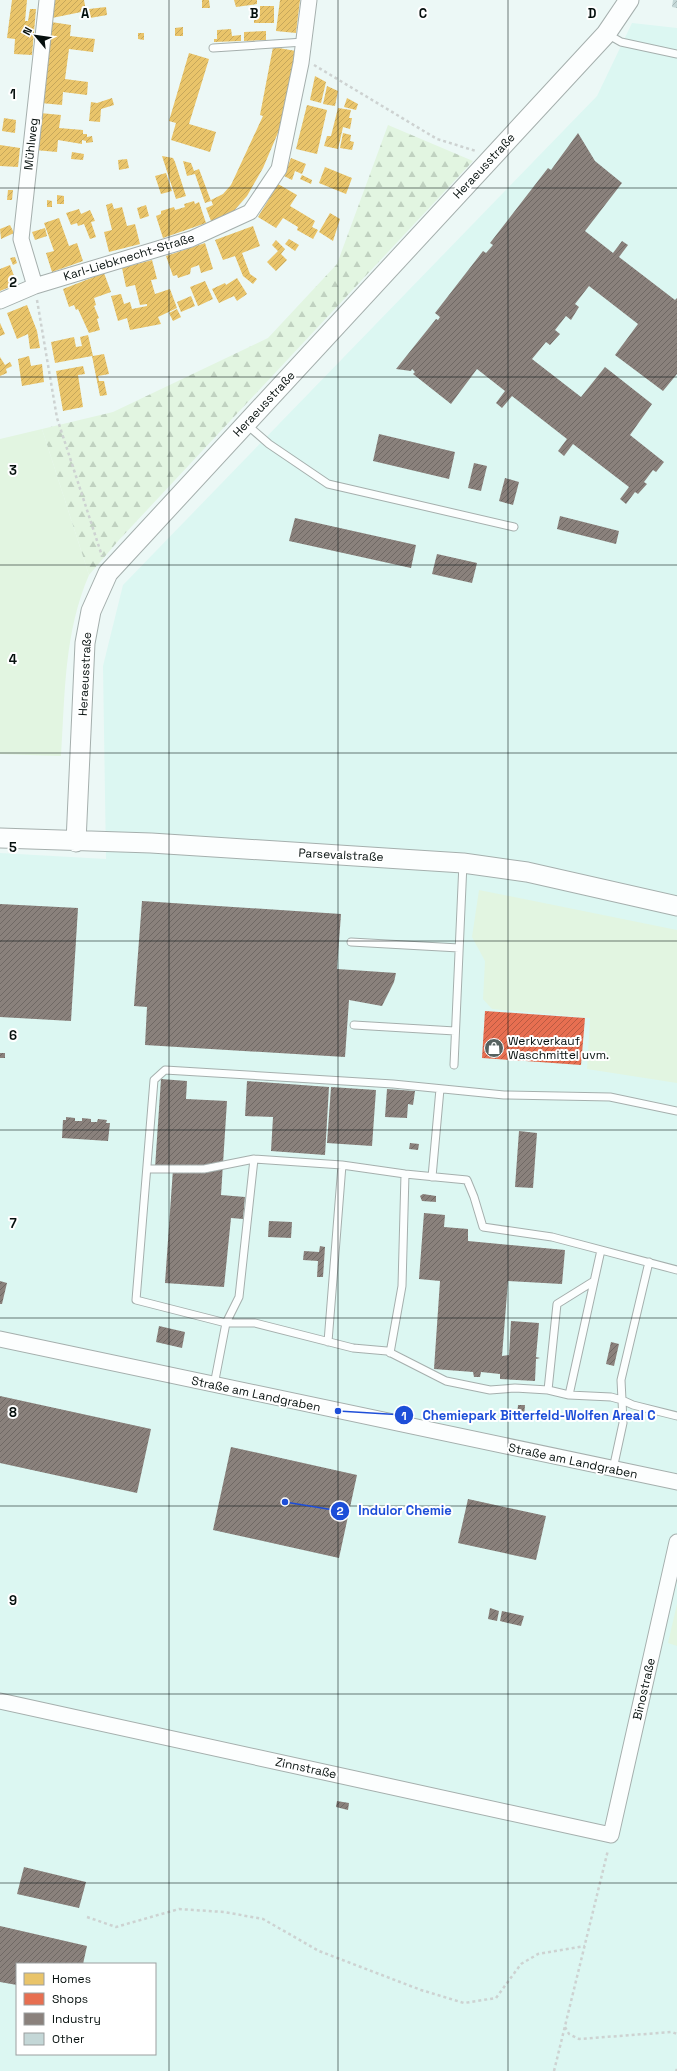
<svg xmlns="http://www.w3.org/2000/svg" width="677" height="2071" font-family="'Space Grotesk',sans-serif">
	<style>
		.built { fill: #dcf7f2; fill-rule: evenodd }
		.green { fill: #e2f5e1 }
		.forest { fill: url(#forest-firs) }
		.homes { fill: url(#homes-hatch) }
		.shops { fill: url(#shops-hatch) }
		.industry { fill: url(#industry-hatch) }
		.building { fill: url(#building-hatch) }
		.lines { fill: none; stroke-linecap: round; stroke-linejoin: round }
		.service-casing { stroke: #a5afad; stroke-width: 9 }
		.minor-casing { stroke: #a5afad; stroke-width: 17 }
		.tertiary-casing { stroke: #a5afad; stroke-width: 21 }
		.path { stroke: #cdd2d1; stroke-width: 2.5; stroke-dasharray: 3 3; stroke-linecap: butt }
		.service { stroke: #fcfefe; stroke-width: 7 }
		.minor { stroke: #fcfefe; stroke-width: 15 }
		.tertiary { stroke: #fcfefe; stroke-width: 19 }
		.grid { fill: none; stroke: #06100e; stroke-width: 1; stroke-opacity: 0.55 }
		.labels { text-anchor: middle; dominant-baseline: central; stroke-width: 4; stroke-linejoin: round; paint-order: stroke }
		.street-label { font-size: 12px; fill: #06100e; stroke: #fff }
		.poi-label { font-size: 12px; fill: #06100e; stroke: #fff; text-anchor: start }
		.grid-label { font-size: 13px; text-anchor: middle; font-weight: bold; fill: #06100e; stroke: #fff; stroke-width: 4; stroke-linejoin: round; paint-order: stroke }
		.leader { fill: none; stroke: #1d4ed8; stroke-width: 1.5 }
		.callout-dot { fill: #1d4ed8; stroke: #fff; stroke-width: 1.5 }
		.mark-label { font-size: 12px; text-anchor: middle; font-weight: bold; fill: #fff }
		.callout-label { font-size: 13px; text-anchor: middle; font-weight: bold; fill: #1d4ed8; stroke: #fff; stroke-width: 4; stroke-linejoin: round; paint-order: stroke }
	</style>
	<defs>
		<pattern id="forest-firs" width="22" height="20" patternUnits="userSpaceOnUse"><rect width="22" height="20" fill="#e2f5e1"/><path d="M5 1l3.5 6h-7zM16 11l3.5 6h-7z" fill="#c0d1c0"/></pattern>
		<pattern id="homes-hatch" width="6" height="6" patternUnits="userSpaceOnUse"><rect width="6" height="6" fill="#e9c46a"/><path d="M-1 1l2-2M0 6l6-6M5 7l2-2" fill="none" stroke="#c6a75b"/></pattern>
		<pattern id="shops-hatch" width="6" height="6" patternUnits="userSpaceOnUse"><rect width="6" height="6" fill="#e76f51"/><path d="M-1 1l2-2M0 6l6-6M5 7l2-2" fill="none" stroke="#b95a42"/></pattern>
		<pattern id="industry-hatch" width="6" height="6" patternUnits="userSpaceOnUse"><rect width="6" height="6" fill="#8a817c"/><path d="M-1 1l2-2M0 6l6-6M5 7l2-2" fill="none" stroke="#6f6864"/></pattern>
		<pattern id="building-hatch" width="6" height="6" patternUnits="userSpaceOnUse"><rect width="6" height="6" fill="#c4d7d7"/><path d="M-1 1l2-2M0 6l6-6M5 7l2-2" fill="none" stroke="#a7b8b7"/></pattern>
	</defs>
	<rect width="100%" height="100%" fill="#ecf8f6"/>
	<path class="built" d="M632 23 677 28V2071H0V853L106 859 103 666 123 585 597 96ZM17 1964H155V2054H17Z"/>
	<path class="green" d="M42 429 89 575C64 632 65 695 61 756L0 754V439Z
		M479 890 677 930V1083L587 1069 590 1018 492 1009 483 999 485 961 472 937Z
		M677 1604V1646L668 1643Z"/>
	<path class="forest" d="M388 125 473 161 119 540 89 575 42 429 113 412 268 338 337 264Z"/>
	<path class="homes" d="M12 0H27L25 21H28L30 9H36L32 55 14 54 15 39 7 38Z
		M54 0H84L86 11 52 18Z
		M202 0H209L210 8H202Z
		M234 0H257V4L236 7Z
		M280 0H300L296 33 276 31Z
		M260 6H274V23H254V14H260Z
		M106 7 107 15 90 18 89 9Z
		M51 22 71 25 70 36 95 39 93 52 69 49 65 79 88 82 87 95 63 92 62 105 41 103Z
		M183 27V36H175V28Z
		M231 29 232 36 241 35V41L214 42V39H217V30Z
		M266 31V40L244 41V32Z
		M138 33H144V40L138 39Z
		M273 47 296 51 284 114 280 128 263 168 247 196 231 214 211 221 206 208 213 205 211 200 223 194 231 185 263 116 260 115Z
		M189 53 209 59 189 124 216 132 210 152 171 140 176 123 169 121Z
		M315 76 326 82 321 103 310 100Z
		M327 86 338 91 335 106 323 104Z
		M112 98 114 105 101 109 100 122 89 121 91 102 97 103Z
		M347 98 358 104 356 110 344 107Z
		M307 105 327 110 317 154 296 149Z
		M338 108 351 110 349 118H352L350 129 343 127 338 149 324 146 327 136H331Z
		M40 113 61 115 59 128 83 130V134H87V137L92 136 93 142 86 143V141L82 140V144L58 140 57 152 35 150Z
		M4 118 16 120 15 133 2 131Z
		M343 133 351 135 350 141 354 142 352 150 340 148Z
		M0 145 20 148 18 167 0 166Z
		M72 152 84 154 83 160 71 159Z
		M162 156 173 158 175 162 186 196 176 199Z
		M291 158 306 164 302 174 295 171 292 180 284 176Z
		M127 159 129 168 119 170 118 160Z
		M183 161 191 163 194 171 199 169 211 201 205 203 195 174 187 176Z
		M325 167 352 178 346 194 319 183Z
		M166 173 172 191 161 194 155 176Z
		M302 175 312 180 311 184 300 179Z
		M278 184 297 195 290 206 315 221 312 227 318 230 313 239 297 230 298 227 283 218 276 228 258 217Z
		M8 190H13L12 200H7Z
		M57 195 64 196V204H57Z
		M47 200 52 201V207H47Z
		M194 201 195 204 199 202 206 223 163 238 156 216 161 214V211L174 207 175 210 185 207 184 204Z
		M112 203 114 209 122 207 127 226 135 224 140 244 109 252 104 232 112 230 106 205Z
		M146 205 149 216 140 219 137 208Z
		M79 209 81 214 90 210 95 221 91 222 96 237 90 239 84 224 78 226 77 223 71 225 66 213Z
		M330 213 340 219 333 241 319 232Z
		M59 218 69 246 77 243 83 261 52 272 46 253 54 251 44 223Z
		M10 225 14 233 1 239 0 229Z
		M253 226 260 246 242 253 250 274 257 279 253 284 243 276 235 256 223 260 215 240Z
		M45 228 47 236 35 240 32 232Z
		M289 239 299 245 295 251 285 244Z
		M276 240 285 249 281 254 287 260 276 271 267 262 278 251 272 245Z
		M205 243 213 269 201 273 199 265 191 268 190 274 178 278 177 275 173 276 166 256Z
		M15 257 17 263 13 265 10 258Z
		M152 260 157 279 151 280 155 294 170 289 177 308 158 317 161 324 130 330 127 318 118 321 111 296 121 294 124 304 130 302 132 309 147 306V304L140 305 135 285 126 287 122 268Z
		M10 265 17 284 0 291V269Z
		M104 273 111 292 94 298 96 305 94 306 99 318 97 319 100 330 89 333 78 309 76 310 74 305 69 307 63 289Z
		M237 278 247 294 237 301 234 296 219 303 212 289 225 283 226 285Z
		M205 281 213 299 198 306 190 287Z
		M191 296 195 306 181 312 177 302Z
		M27 305 37 331 40 348 30 349 28 334 17 339 7 313Z
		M177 309 181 317 173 321 169 313Z
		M0 323 5 334 0 336Z
		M88 335 93 356 104 354 109 374 98 376 99 381H104L107 395 100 396 92 356 55 363 51 342 74 337 76 347 82 346 80 337Z
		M29 356 31 366 42 364 44 382 22 386 18 359Z
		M0 357 5 365 10 362 12 366 6 369 7 373 0 376Z
		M83 366 85 374 78 375 83 407 63 411 56 371Z"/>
	<path class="shops" d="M485 1011 585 1018 581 1065 482 1058Z"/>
	<path class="industry" d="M578 133 595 161 622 183 585 231 613 253 622 241 628 245 619 257 675 300 677 298V374L663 391 615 355 638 324 589 286 575 304 579 307 571 320 566 316 555 330 560 334 550 345 546 342 532 359 581 397 605 367 652 404 630 435 664 462 656 472 653 470 644 482 647 484 638 494 635 492 626 504 620 499 629 487 573 444 564 456 558 451 567 439 512 396 502 408 496 403 505 391 477 369 451 404 413 374 415 372 412 369 411 371 396 369 436 319 438 320 440 317 435 313 483 251 486 253 493 245 490 243 548 168 551 170Z
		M379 434 455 452 449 479 373 461Z
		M474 463 487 466 481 491 468 488Z
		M505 478 519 482 513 505 499 501Z
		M560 516 619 531 616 544 557 529Z
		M295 518 416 545 411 568 289 541Z
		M437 554 477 563 472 583 432 574Z
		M142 901 341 914 337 969 396 973 394 982 382 1006 349 1000 345 1057 145 1045 147 1007 134 1006Z
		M0 904 78 908 71 1021 0 1017Z
		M0 1053H5V1058H0Z
		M161 1079 187 1081 186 1099 227 1101 221 1195 245 1197 243 1219 231 1218 224 1287 165 1283 173 1169 155 1168Z
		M247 1081 329 1087 325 1155 271 1151 273 1117 245 1116Z
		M331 1087 376 1090 372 1146 327 1143Z
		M387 1089 415 1091 413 1105 408 1104 407 1118 385 1117Z
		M66 1117 75 1118V1121H82V1118L91 1119V1122H97L98 1119 107 1120 106 1123H110L108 1141 62 1138 63 1120H66Z
		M519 1131 537 1133 533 1188 515 1187Z
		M410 1143 419 1144 418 1150 409 1149Z
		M423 1194 436 1196V1202L422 1201 420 1196Z
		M424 1213 445 1215 444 1227 468 1229V1241L565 1250 562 1284 508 1281 502 1356 509 1355 511 1321 539 1323 536 1357 540 1358 536 1359 535 1381 500 1379V1374L481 1372 480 1377H474L473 1372 434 1369 440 1281 419 1279Z
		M269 1221 292 1222 291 1238 268 1237Z
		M320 1246 325 1247 323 1277H317L318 1261 303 1260 304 1251 319 1252Z
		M0 1281 7 1283 2 1304H0Z
		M159 1326 185 1332 182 1348 156 1342Z
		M611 1342 619 1344 614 1366 606 1364Z
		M0 1396 151 1429 137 1493 0 1463Z
		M518 1405H525L524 1417H517Z
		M231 1447 357 1475 339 1558 213 1530Z
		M468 1499 546 1516 536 1560 458 1543Z
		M490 1608 499 1611 497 1621 488 1619Z
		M502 1611 524 1616 521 1626 500 1621Z
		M337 1801 349 1803 348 1810 336 1807Z
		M24 1867 86 1882 79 1908 17 1894Z
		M0 1926 87 1946 83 1964H17V1985L0 1982Z"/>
	<path class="building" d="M673 0H677V8L672 7Z"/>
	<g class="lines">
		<g class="service-casing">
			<path id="service" d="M607 34 621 42 677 54
				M213 48 304 42
				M246 424 269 444 328 484 514 527
				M351 942 459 948
				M354 1025 455 1031
				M454 1065 463 863
				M147 1169H204L254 1159 342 1165 405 1174 467 1180 474 1197 483 1227 552 1237 677 1270
				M432 1177 440 1089
				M649 1262 621 1380 622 1400 633 1405 677 1416
				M594 1281 557 1304 548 1390 515 1388 490 1390 446 1381 387 1351 353 1348 255 1323H226L136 1300 154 1080 165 1070 393 1084 504 1095 610 1097 677 1111
				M328 1342 342 1165
				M390 1353 402 1286 405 1174
				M214 1385 226 1323 239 1297 254 1159
				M548 1390 569 1395 611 1397 622 1400 623 1423 613 1469
				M569 1395 601 1250"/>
		</g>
		<g class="minor-casing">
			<path id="minor" d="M35 286 21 239 47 0
				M0 301 35 286 191 239 250 212 279 169 301 63 309 0
				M0 1339 677 1482
				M0 1701 611 1835 677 1542"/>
		</g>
		<g class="tertiary-casing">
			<path id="tertiary" d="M0 838 151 843 463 863 527 872 677 906
				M76 842 85 643 91 611 108 573 606 34 629 0"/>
		</g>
		<path class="path" d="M314 65 437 139 476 151
			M37 300 57 418 102 556
			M87 1917 116 1927 179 1909 224 1912 263 1919 319 1951 421 1990 464 2003 496 1998 521 1964 538 1954 585 1946
			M565 2027 569 2034 579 2039 672 2032 677 2034
			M554 2071 608 1850
			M676 2071 677 2069"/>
		<use href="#service" class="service"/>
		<use href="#minor" class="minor"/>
		<use href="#tertiary" class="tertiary"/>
	</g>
	<path class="grid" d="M169 0V2071M338 0V2071M508 0V2071M0 188H677M0 377H677M0 565H677M0 753H677M0 941H677M0 1130H677M0 1318H677M0 1506H677M0 1694H677M0 1883H677"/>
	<defs>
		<g id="shop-disc" transform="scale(1)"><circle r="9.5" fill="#56615f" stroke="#fff"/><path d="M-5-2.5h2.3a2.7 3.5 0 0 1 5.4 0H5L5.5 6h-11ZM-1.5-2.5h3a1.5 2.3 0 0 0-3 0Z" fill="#fff"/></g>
	</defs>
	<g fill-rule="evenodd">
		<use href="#shop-disc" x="494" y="1048"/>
	</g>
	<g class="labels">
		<g class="street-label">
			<text transform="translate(31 144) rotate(-84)">Mühlweg</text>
			<text transform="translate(484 166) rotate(-47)">Heraeusstraße</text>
			<text transform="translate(129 257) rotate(-17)">Karl-Liebknecht-Straße</text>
			<text transform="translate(264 404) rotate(-47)">Heraeusstraße</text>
			<text transform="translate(85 674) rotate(-87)">Heraeusstraße</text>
			<text transform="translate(341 855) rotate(3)">Parsevalstraße</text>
			<text transform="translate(256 1394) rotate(12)">Straße am Landgraben</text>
			<text transform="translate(573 1461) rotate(12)">Straße am Landgraben</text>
			<text transform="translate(644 1689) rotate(-77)">Binostraße</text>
			<text transform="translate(306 1768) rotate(12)">Zinnstraße</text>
		</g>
		<g class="poi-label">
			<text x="508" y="1041">Werkverkauf<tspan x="508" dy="14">Waschmittel uvm.</tspan></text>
		</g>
	</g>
	<g class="grid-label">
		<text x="85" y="18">A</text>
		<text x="254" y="18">B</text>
		<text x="423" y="18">C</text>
		<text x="592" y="18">D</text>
		<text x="13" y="99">1</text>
		<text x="13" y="287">2</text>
		<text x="13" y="475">3</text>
		<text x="13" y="664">4</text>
		<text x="13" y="852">5</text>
		<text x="13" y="1040">6</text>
		<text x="13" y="1228">7</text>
		<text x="13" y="1417">8</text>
		<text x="13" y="1605">9</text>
	</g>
	<path class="leader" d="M338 1411L404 1415M285 1502L340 1511"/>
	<g class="callout-dot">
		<circle cx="338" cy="1411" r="4"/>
		<circle cx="285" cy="1502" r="4"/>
		<circle cx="404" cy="1415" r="10"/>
		<circle cx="340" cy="1511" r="10"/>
	</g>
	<g class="mark-label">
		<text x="404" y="1420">1</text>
		<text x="340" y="1515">2</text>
	</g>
	<g class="callout-label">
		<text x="539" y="1420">Chemiepark Bitterfeld-Wolfen Areal C</text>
		<text x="405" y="1515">Indulor Chemie</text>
	</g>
	<rect x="16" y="1963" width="140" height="92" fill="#ffffff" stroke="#9b9f9f"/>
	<rect x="24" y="1973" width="20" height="12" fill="#e9c46a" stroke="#9b9f9f"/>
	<text x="52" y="1983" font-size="12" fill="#06100e">Homes</text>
	<rect x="24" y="1993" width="20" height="12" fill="#e76f51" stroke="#9b9f9f"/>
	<text x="52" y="2003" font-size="12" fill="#06100e">Shops</text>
	<rect x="24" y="2013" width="20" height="12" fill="#8a817c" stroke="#9b9f9f"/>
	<text x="52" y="2023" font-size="12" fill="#06100e">Industry</text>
	<rect x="24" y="2033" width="20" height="12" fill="#c4d7d7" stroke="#9b9f9f"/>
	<text x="52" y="2043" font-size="12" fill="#06100e">Other</text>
	<g transform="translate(36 36) rotate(299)" stroke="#ffffff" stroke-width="3" paint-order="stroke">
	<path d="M0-3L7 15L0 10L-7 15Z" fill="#06100e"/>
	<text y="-6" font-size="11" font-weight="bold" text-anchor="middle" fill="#06100e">N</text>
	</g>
</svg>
